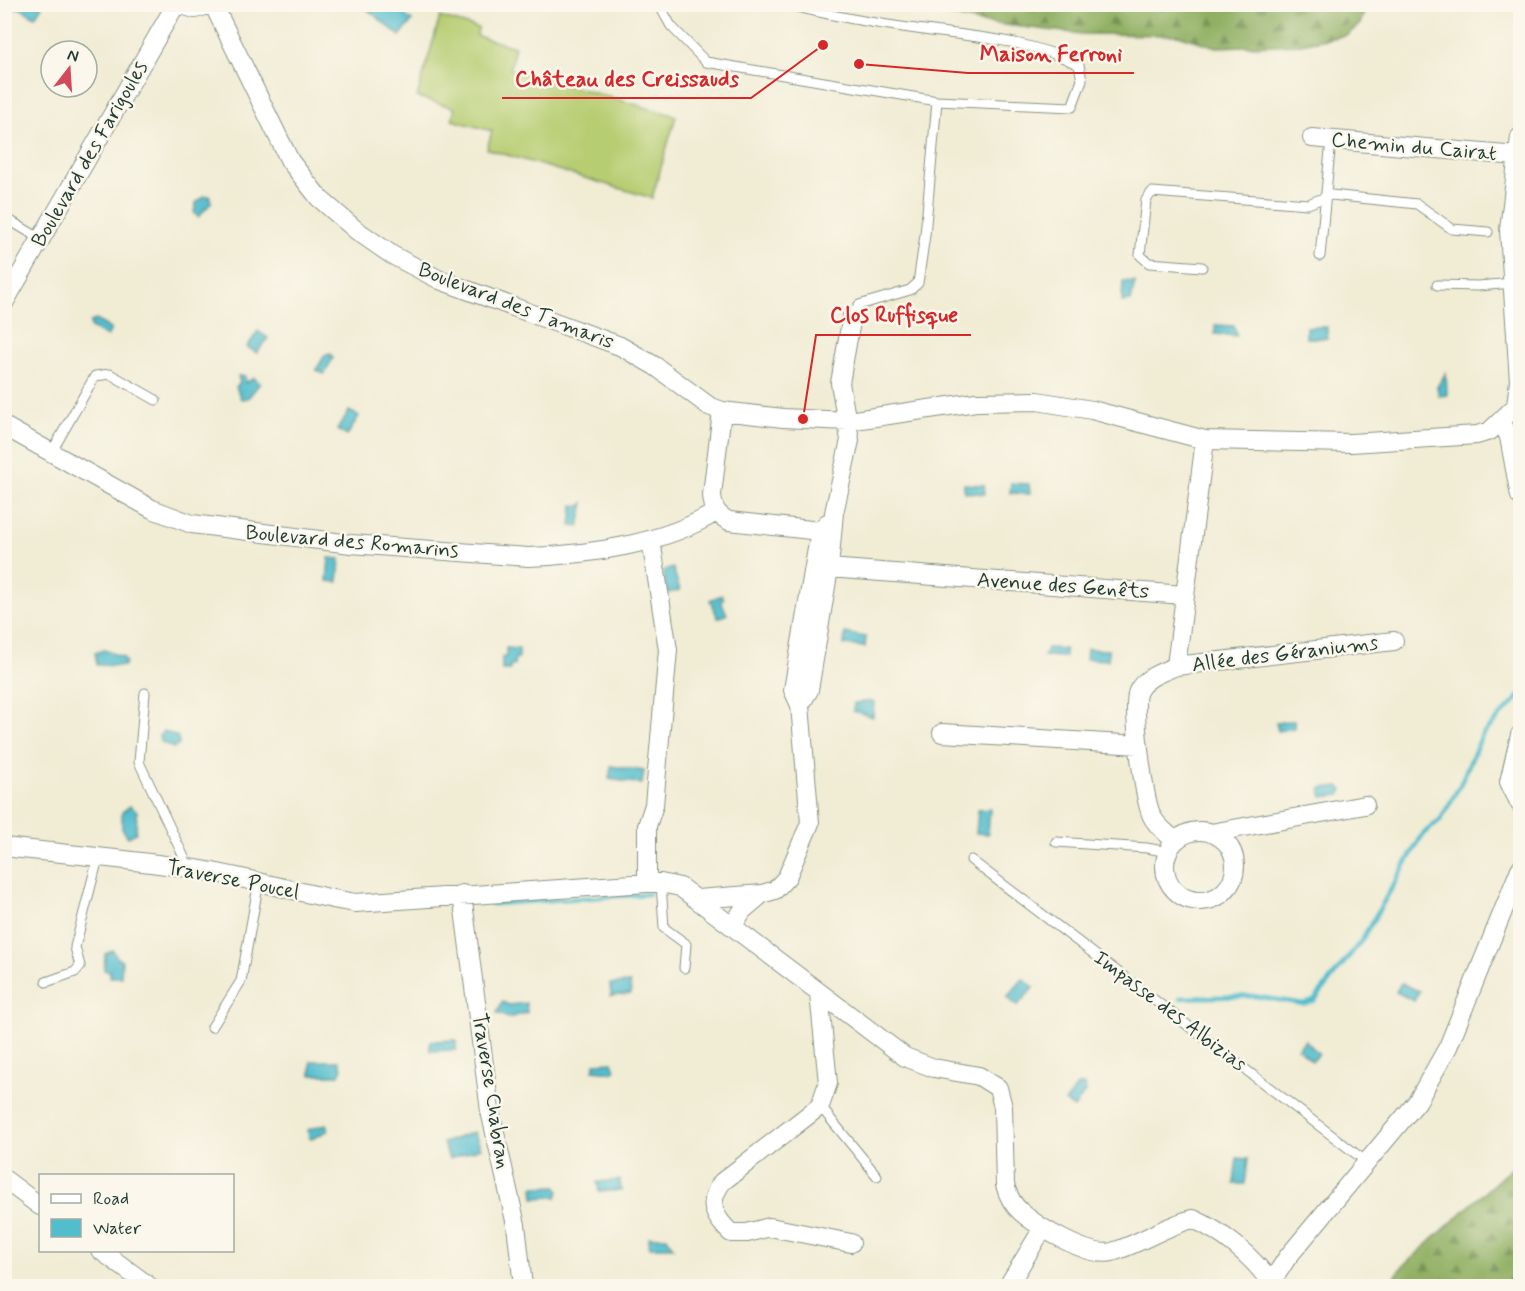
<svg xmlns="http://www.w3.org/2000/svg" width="1525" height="1291" font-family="Mynerve,sans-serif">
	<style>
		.forest { fill: url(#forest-firs); stroke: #58764c; stroke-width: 1.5 }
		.pitch { fill: #b7cd72; stroke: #6b8553; stroke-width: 1.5 }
		.water { fill: #52bdcd; stroke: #387d80; stroke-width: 1.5 }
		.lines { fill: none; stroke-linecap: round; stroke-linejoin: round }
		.stream { stroke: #52bdcd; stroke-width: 4.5 }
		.lane-casing { stroke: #889484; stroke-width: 11 }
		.street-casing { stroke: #889484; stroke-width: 20 }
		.lane { stroke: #fff; stroke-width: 9 }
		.street { stroke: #fff; stroke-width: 18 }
		.labels { text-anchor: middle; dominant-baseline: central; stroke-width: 5; stroke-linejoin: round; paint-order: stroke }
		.street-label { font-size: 21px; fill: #1f3d34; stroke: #fbf7ec }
		.leader { fill: none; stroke: #d62828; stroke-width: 2 }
		.callout-dot { fill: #d62828; stroke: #fbf7ec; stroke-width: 2 }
		.callout-label { font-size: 22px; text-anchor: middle; font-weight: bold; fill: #d62828; stroke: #fbf7ec; stroke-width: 5; stroke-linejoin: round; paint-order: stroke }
	</style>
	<defs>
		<pattern id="forest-firs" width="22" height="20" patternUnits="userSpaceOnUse" patternTransform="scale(1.5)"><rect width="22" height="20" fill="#91b064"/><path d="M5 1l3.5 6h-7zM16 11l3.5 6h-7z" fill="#769053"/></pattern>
	</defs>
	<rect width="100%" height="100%" fill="#fbf7ec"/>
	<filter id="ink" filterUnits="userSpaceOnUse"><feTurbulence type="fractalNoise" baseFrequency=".0167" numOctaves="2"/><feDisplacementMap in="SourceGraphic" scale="12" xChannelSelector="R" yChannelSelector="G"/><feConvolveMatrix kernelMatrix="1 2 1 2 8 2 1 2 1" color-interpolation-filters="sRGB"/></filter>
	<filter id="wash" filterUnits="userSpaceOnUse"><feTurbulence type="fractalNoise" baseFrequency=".008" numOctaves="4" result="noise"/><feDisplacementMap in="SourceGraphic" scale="24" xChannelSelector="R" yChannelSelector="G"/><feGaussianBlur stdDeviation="1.35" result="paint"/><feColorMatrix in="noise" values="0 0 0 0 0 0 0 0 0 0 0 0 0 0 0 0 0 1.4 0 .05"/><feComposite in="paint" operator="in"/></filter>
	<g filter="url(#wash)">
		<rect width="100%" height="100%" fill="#f1ecd4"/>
		<path class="forest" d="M1367 4 1360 24 1347 35 1301 44 1216 47 1178 35 1082 34 979 22 901 5Z
			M1520 1160V1286H1389L1400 1269Z"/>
		<path class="pitch" d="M440 17 478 28 477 36 515 47 510 69 676 116 652 198 487 149 492 131 452 120 455 108 417 97Z"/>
		<path class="water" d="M12 4 39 5 42 6 35 17 18 7 16 9Z
			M366 5H392L412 21 400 36 367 9Z
			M205 196H210L211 203 198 217 194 212 196 203Z
			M1123 281 1135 282 1131 301 1122 302Z
			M96 320 111 329 107 337 91 328 90 322Z
			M1215 325 1234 326 1237 336 1215 334Z
			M1306 327H1327V338H1306Z
			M258 331 268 338 257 353 247 347Z
			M331 354 333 358 324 374 316 370 325 355Z
			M1446 373 1447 395 1439 396 1437 387Z
			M238 376H245V383L254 378 260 383 248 398 241 399 236 387 240 383Z
			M349 411 359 416 347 436 337 430Z
			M1011 483 1029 484 1030 494 1010 493Z
			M964 484 984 485 985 494 964 492Z
			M584 503 579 527 571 526 573 505 581 506Z
			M329 558 340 559 338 582 327 581Z
			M673 568 680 590 669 593 666 590 663 571Z
			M722 595 724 599 721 601 727 614 718 618 710 600Z
			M845 633 866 637 865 647 844 645Z
			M506 648 519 649V658H515L514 665H510V670H502V657H506Z
			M1047 648 1065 649V657L1044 656Z
			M1087 649 1109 650 1108 660 1086 659Z
			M104 650 123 657 126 662 124 666 97 665 95 653Z
			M871 701 874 702 873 717 853 711 854 703Z
			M1294 720 1295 728 1278 731 1276 723Z
			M164 731 178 737 179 745 173 748 160 741 159 736Z
			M611 766 644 771 642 784 609 779Z
			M1339 786 1343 790 1340 795 1322 797 1321 788Z
			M130 806 137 811 136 833 128 837 122 829V812Z
			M990 809 988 834 976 833 978 810Z
			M113 950 118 959 122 960 121 977H110V971L104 970 105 954Z
			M1023 979 1034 987 1017 1006 1007 997Z
			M630 983 631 994 611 996 610 984Z
			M1401 983 1419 991 1414 1001 1396 992Z
			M502 1002 509 1005 526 1003 527 1013 508 1018 497 1013Z
			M456 1040V1050L430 1051V1041Z
			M1305 1040 1319 1054 1312 1061 1298 1048Z
			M311 1061H339L342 1068 339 1075H311Z
			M612 1062 615 1070 613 1072 593 1070 595 1063Z
			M1078 1085H1084L1086 1091 1074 1108 1065 1102Z
			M326 1124 329 1130 312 1139 309 1138 308 1130Z
			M474 1132 481 1148 449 1159 443 1143Z
			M1237 1158 1248 1159 1245 1184H1234Z
			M620 1180 621 1190 599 1192 597 1182Z
			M556 1186 559 1191 557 1197 534 1198 533 1187Z
			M649 1237H667L673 1247H649Z"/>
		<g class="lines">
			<path class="stream" d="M492 904 649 894
				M1180 998 1253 996 1304 1004 1314 1001 1361 941 1423 834 1441 819 1460 785 1482 735 1520 696"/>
		</g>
	</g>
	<g filter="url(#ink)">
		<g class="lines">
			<g class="lane-casing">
				<path id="lane" d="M651 4 661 8 671 26 706 62 937 101 1072 107 1082 80 1079 65C1032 40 976 37 924 30 877 24 831 16 785 4
					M4 217 41 239
					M1320 256 1331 140
					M1202 267 1149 263 1140 255 1146 200 1152 192 1308 204 1331 195 1417 204 1452 229 1488 232
					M1437 285 1478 286 1513 283
					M852 316 859 305 910 290 918 283 925 235 937 101
					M51 453 95 376 110 374 156 400
					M145 693 139 762 189 868
					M1056 842 1147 848 1168 852
					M971 860 1368 1163
					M661 883 664 928 686 944 684 968
					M46 982 75 972 80 966 75 947 98 858
					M212 1027 241 981 259 881
					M820 1106 877 1176"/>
			</g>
			<g class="street-casing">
				<path id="street" d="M178 4 195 9 212 4
					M213 4 290 161 319 198 356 230 392 255 440 280 620 346 655 366 709 406 722 411 783 418 848 421 976 402 1037 401 1092 410 1205 440 1351 443 1477 435 1490 431 1516 406 1519 381 1509 230 1520 137
					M1312 138 1517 156
					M4 303 176 4
					M722 411 712 495C713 509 717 515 729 521L820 531 827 523
					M1502 422 1509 437 1520 496
					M4 426 152 509 192 524 351 544 528 557C589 555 664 544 716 512
					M820 531 793 690 800 705 809 690 829 568 834 513 850 440 840 383 852 316
					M819 564 829 568 1184 595
					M1176 666 1394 641
					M942 733 1139 745
					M1520 735 1509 782 1520 804
					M1165 866a35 35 0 1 1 70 0a35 35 0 1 1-70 0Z
					M1211 833 1365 805
					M1175 841C1168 834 1154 824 1151 814 1144 797 1131 705 1138 691 1145 677 1163 672 1176 666L1205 440
					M4 847C66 854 127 859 188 868 245 876 299 894 355 903L647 883H661L680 887 905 1057 934 1068 979 1076 998 1088 1003 1107 1005 1185C1008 1196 1013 1205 1021 1212 1038 1227 1089 1258 1112 1252 1140 1244 1164 1226 1193 1219 1223 1232 1252 1256 1271 1283
					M647 883V826L654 805 668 650 651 540
					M462 894 490 1111 516 1225 523 1286
					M698 899 762 894 775 890 787 877 810 823 800 705
					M733 926 742 911 762 894
					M819 993 828 1083 820 1106 722 1182C707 1203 713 1216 731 1233H747L770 1227 851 1243
					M4 1179 40 1206
					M100 1250 149 1286
					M1008 1286 1043 1228
					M1269 1286 1287 1258 1417 1102 1448 1047 1520 869"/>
			</g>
			<use href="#lane" class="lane"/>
			<use href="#street" class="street"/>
		</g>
	</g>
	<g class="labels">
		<g class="street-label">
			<text transform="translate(1414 147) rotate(5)">Chemin du Cairat</text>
			<text transform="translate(90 154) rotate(-60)">Boulevard des Farigoules</text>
			<text transform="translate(516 306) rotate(21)">Boulevard des Tamaris</text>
			<text transform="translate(352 542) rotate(5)">Boulevard des Romarins</text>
			<text transform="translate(1063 586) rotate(4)">Avenue des Genêts</text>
			<text transform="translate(1285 654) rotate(-7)">Allée des Géraniums</text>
			<text transform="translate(233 880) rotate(11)">Traverse Poucel</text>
			<text transform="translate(1170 1011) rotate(37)">Impasse des Albizias</text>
			<text transform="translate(491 1091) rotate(81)">Traverse Chabran</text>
		</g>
	</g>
	<path class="leader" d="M859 64L968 73H1134M823 45L751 98H502M803 419L816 335H971"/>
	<g class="callout-dot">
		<circle cx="859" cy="64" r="6"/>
		<circle cx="823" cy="45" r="6"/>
		<circle cx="803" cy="419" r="6"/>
	</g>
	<g class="callout-label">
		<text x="1051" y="61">Maison Ferroni</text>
		<text x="627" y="86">Château des Creissauds</text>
		<text x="894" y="322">Clos Ruffisque</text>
	</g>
	<rect width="1525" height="1291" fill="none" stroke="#fbf7ec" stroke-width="24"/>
	<rect x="39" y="1174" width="195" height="78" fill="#fbf7ec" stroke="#a3ada2" stroke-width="1.5"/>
	<rect x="51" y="1194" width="30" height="9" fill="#ffffff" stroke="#a3ada2" stroke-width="1.5"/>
	<text x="93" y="1204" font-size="18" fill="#1f3d34">Road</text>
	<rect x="51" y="1219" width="30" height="18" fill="#52bdcd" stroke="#a3ada2" stroke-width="1.5"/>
	<text x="93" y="1234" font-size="18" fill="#1f3d34">Water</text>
	<g transform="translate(69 69) rotate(17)"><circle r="28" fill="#fbf7ec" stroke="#a3ada2" stroke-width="1.5"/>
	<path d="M0-4.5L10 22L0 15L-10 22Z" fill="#d1495b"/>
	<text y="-9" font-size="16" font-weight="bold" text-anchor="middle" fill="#1f3d34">N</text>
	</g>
</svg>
